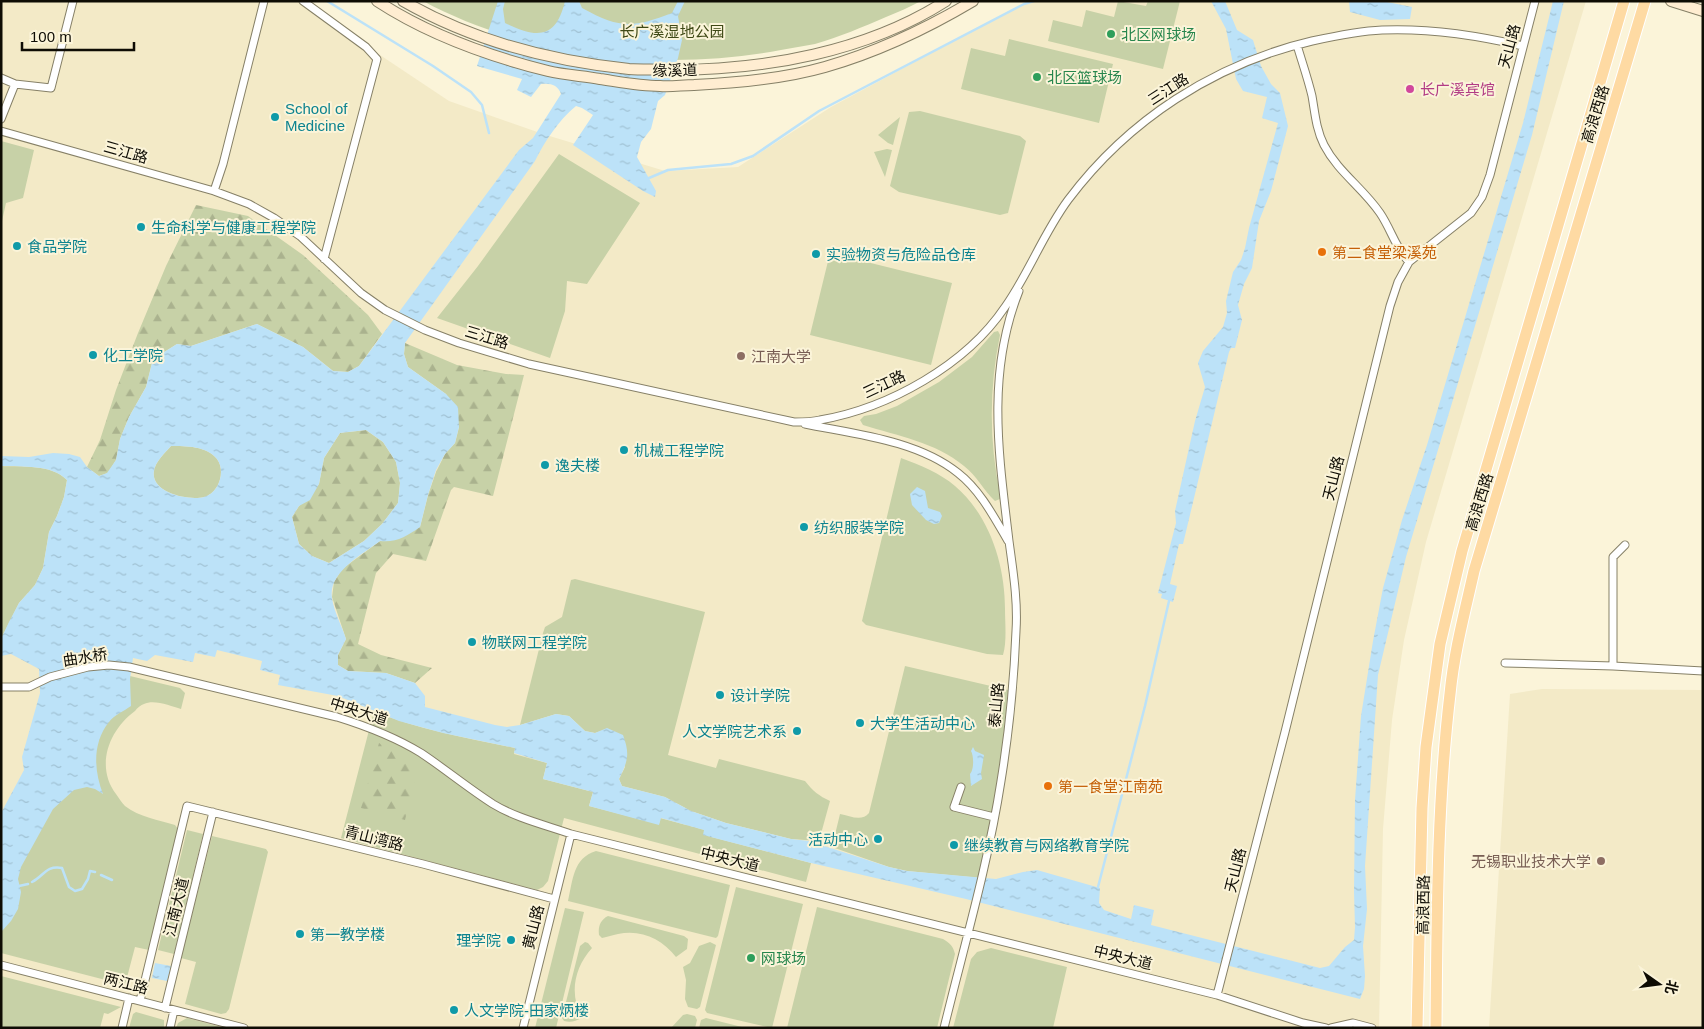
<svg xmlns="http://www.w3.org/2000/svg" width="1704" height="1029" font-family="Helvetica,'Noto Sans SC',sans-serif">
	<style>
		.built { fill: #f3eac7 }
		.green { fill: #c7d1a7 }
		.forest { fill: url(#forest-firs) }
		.water { fill: url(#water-ripples); fill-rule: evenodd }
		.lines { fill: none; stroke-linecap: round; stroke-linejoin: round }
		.stream { stroke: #bce2f8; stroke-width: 2.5 }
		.minor-casing { stroke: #868067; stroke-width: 9 }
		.secondary-casing { stroke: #868067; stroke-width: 12 }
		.primary-casing { stroke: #fff; stroke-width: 13 }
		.minor { stroke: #fff; stroke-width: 7 }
		.secondary { stroke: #ffedd1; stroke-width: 10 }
		.primary { stroke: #fedaa3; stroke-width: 11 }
		.leisure-dot { fill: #2e9e5b; stroke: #fbf4d9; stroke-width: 2 }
		.hotel-dot { fill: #d1479c; stroke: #fbf4d9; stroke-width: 2 }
		.culture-dot { fill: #0f9aa8; stroke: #fbf4d9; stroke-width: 2 }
		.food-dot { fill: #e8710a; stroke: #fbf4d9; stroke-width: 2 }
		.education-dot { fill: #8d6e63; stroke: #fbf4d9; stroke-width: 2 }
		.labels { text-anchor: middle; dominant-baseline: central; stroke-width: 4; stroke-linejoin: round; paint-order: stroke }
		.park-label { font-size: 15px; fill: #3f4916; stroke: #fbf4d9 }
		.leisure-label { font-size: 15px; fill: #27864d; stroke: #fbf4d9; text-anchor: start }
		.street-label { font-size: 15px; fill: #0e0c04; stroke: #fbf4d9 }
		.hotel-label { font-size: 15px; fill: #b23c85; stroke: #fbf4d9; text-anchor: start }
		.culture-label { font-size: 15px; fill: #0d838f; stroke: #fbf4d9; text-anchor: start }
		.food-label { font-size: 15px; fill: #c56008; stroke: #fbf4d9; text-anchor: start }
		.education-label { font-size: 15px; fill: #785e54; stroke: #fbf4d9; text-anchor: start }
	</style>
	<defs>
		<pattern id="forest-firs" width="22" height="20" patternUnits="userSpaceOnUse" patternTransform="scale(1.25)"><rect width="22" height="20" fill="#c7d1a7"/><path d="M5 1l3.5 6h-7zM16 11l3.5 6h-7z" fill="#aab28e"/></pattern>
		<pattern id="water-ripples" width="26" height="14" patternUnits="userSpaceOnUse" patternTransform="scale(1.25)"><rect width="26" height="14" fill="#bce2f8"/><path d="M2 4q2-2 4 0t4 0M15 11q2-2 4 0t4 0" fill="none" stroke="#a0c1d3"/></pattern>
	</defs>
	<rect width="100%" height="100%" fill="#fbf4d9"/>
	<path class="built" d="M1 1H299L449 101 543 134 665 171 738 167 831 107 1028 1H1586L1426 542 1404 640 1392 720 1383 829 1379 1028H1Z
		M1542 689 1703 690V1028H1489L1510 694Z"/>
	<path class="green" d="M423 1H921C910 7 898 12 886 17 863 27 839 37 815 44 804 46 792 48 781 50 664 72 529 58 423 1Z
		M1118 1 1146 6 1148 1H1180L1163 69 1048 41 1053 20 1082 27 1086 10 1114 17Z
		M1009 39 1113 64 1099 123 961 89 971 48 1005 56Z
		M920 111 1020 136 1026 141 1008 213 1000 215 899 192 890 186 909 112Z
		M900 117 893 145 888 143 878 135Z
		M1 141 34 150 23 198 6 203 2 221Z
		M887 149 892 150 885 177 874 152Z
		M559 154 640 203 587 284 567 281 565 311 550 358 437 318 478 266Z
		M830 253 952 283 931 365 810 335Z
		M998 331 1000 335C989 388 989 441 1000 494V499L995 501C984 491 977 476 964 466 935 442 898 436 863 425L860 420 864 416 876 414 897 406 939 382 972 357 994 332Z
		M171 446C186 446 207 446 217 459 226 471 219 493 204 497 189 501 150 493 154 471 155 462 165 453 171 446Z
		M901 458C920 465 940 473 955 486 990 516 1005 565 1005 609 1005 624 1007 641 1003 655L987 654 866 625 862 621Z
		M1 466C23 467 51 464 67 480L64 497 57 516 49 532 43 568 35 585 19 603 1 639Z
		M575 579 705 612 668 755 716 768 719 759 805 781C813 791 819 796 830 801L819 841 791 839 726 823 691 811 665 797 622 786 619 779 625 767 607 729 595 733 585 731 569 716 556 714 520 725 543 633 545 627 562 617 571 580Z
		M905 666 1008 690 1002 750 981 878 907 871 889 867 832 847 840 814C850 816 862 822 869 813Z
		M130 676 180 688 185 693 181 709C171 706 154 699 144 704 141 705 137 708 135 711 109 730 95 766 116 794 119 798 122 803 125 806 139 817 159 820 175 825L178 829 149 950 135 947 125 985 1 953V928L17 870 54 805 94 755 98 739Z
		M374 711C419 730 468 738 515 748L514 754 547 763 543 779 593 792 589 806 659 824 660 818 705 830 704 835 811 863 806 882 564 818 548 881 543 887 537 890 341 838Z
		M187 830 203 834 174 954 158 950Z
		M212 836 266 849 268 852 229 1009 226 1013 221 1014 185 1004 196 962 181 958Z
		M596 851 730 885 718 936 716 938 568 901C573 880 573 858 596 851Z
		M736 887 803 904 772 1028 707 1013 705 1010Z
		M817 907 943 939C950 943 953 946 955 954L937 1028H787Z
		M565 908 584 912 556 1028H535Z
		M608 916 684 936 688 939 687 949 676 957C662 939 641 929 618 934 612 935 608 937 602 938L599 935C598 927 600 920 608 916Z
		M585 942 588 943 592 948C574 968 569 994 582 1018 575 1021 571 1023 564 1021L562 1018 580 946Z
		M710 942 716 945 700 1007 697 1009 688 1007 685 999 686 980 683 967 690 963 699 946Z
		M991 948 1067 967 1053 1028H953L971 959 977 952Z
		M1 976 121 1007 108 1014 104 1013 100 1028H1Z
		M136 1012 164 1020V1028H129L133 1014Z
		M687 1014 695 1016 697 1020 695 1028H671L683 1015Z
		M187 1018 225 1028H176L178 1023Z
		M706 1018 746 1028H699L701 1020Z"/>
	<path class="forest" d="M196 205 248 216 303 255 368 315 382 334 359 366 348 372 333 371 303 347 257 324 191 346 177 344 153 359 146 387 129 417 120 439 116 460 108 473 99 476 87 467 100 440 116 390 138 333 166 266Z
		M405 343 457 365 506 374 524 375 493 496 454 487 451 490 426 561 393 554 376 573 358 644 381 655 432 668 415 683 386 673 348 671 338 665V655L346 639 332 597 334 582 342 569 380 541 420 527 428 495 436 472 445 454 455 443 459 427 446 394 408 367 404 354Z
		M366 430 383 442 396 462 400 483 398 503 382 524 364 541 329 563 312 556 299 544 292 517 299 506 319 484 324 458 340 433Z
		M379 743 418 767 405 820 361 808Z"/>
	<path class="water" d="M498 1H505L503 9 505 23C536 38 556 40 565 1H579L582 8C620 29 633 28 672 13L678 1H685L678 16 682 40 678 58 665 95 658 101 651 129 641 142 637 157 656 191 655 197 643 191 573 145 593 115 582 108 576 106C558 121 545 141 535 161L405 343 404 354 408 367 446 394 458 407 459 427 455 443 445 454 436 470 428 495 420 527C407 536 396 543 380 541 362 555 328 572 332 598 334 612 342 626 346 639L338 655V665L348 671 386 673 415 683 425 696V707L495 725 507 727 520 725 556 714 569 716 585 731 595 733 607 728 623 735C630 754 628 761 619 779L622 786 665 797 691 811 726 823 791 839 809 841 889 867 907 871 996 879 1023 872 1037 870 1100 888 1099 903 1104 910 1131 919 1134 905 1154 910 1151 925 1320 968 1329 966 1345 947 1354 940 1355 927 1354 892 1355 800 1361 716 1373 641 1383 588 1402 520 1427 445 1523 123 1553 1H1564L1532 135 1406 557 1378 675 1365 866 1367 909 1363 946 1365 976 1364 989 1360 999 966 899 811 863 703 835 704 830 661 818 659 825 589 806 593 792 543 779 547 763 514 753 515 748 443 733 399 721 338 696 278 685 280 675 260 670 262 661 217 650 215 657 195 653 193 662 155 655 147 661 133 658 130 679 131 706C124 711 114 715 109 722 92 743 94 771 103 794L95 789 87 787 74 790 53 809 21 867 18 879 21 892 18 909 11 921 1 932V813L24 770 22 757 40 693 39 669 11 654 1 656V639L9 622 19 603 35 585 43 568 49 532 57 516 64 497 67 480C51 464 23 467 1 466V456L29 457 53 453 69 454 80 457 87 467 99 476 107 473 116 460 120 439 129 417 146 387 153 359 177 344 191 346 257 324 303 347 333 371 348 372 359 366 519 150 533 138 561 94C558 85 551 83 541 84L531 97 517 90 522 79 477 66ZM366 430 383 442 396 462 400 483 398 503 382 524 364 541 329 563 312 556 299 544 292 517 299 506 310 500 319 484 324 458 340 433ZM171 446C186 446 207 446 217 459 226 471 219 493 204 497 189 501 150 493 154 471 155 462 165 453 171 446Z
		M1211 1H1225L1237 30 1253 40 1261 66 1271 84 1280 93 1288 126 1271 191 1259 221 1252 268 1244 284 1238 305 1242 320 1235 348H1231L1229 352 1183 544H1179L1170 584 1177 586 1173 602 1161 598 1162 594 1158 593 1176 523 1175 511 1195 421 1205 387 1198 363 1203 351 1223 327 1227 313 1226 301 1233 272 1241 260 1245 248 1249 228 1278 123 1262 118 1267 97 1243 91 1236 79 1226 29Z
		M1349 1H1382L1412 7 1410 19 1380 20 1350 12Z
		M917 487 925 491 928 508 940 512 942 516 939 523 934 524 926 520 912 505 910 494Z
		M973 747 975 751 984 755 981 773 982 779 971 786 970 774C974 770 974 756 971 751Z
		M155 963 171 966 167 981 152 978Z"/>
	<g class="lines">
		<path class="stream" d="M327 1 433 66 471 92 482 105 489 133
			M649 178 668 170 731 164 753 156 819 111 1024 4 1034 1
			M101 875 112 880
			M32 882C44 876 46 865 62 868L69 887 75 891 82 889 88 879 90 871 95 872
			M19 886 28 884
			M1098 887 1145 706 1169 601"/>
		<g class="minor-casing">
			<path id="minor" d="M303 1 366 47 377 59 324 259
				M1297 45C1302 62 1308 79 1312 96 1315 113 1316 129 1324 145 1338 172 1363 188 1380 213 1391 229 1396 249 1409 262
				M1 78 15 84 51 88 73 1
				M1 119 15 84
				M1 131 214 191 249 204 274 218 300 236 361 293 385 310 425 330 459 343 529 364 794 422C802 422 812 422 820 420 889 408 966 365 1005 307 1029 273 1043 234 1068 200 1128 120 1214 64 1312 41 1335 36 1359 31 1382 30 1430 28 1476 35 1523 46
				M214 191 223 164 264 1
				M805 424C854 434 917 440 958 473 980 490 994 517 1008 541
				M1505 663 1613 666 1703 671
				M1613 666V557L1625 545
				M1 687H29L50 677 88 667 109 665 129 667 337 717C366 726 395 737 421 753 445 769 468 788 493 804 516 818 545 825 571 834L1217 995 1303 1023 1326 1028
				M961 787 954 807 994 817
				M1 965 244 1028
				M1217 995 1285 732 1390 306 1398 282 1409 262 1471 213 1482 197 1490 175 1535 1
				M140 1001 187 806 423 864 554 899
				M165 1008 213 812
				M122 1028 129 998
				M170 1028 174 1010
				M523 1028 571 834
				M944 1028C964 946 988 865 1001 781 1009 732 1014 681 1016 631 1018 601 1013 571 1009 541 999 456 986 374 1019 291
				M1331 1028 1353 1023 1372 1028"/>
		</g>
		<g class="secondary-casing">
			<path id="secondary" d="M377 1C429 35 488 56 548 71 565 75 583 76 600 79 620 82 640 86 660 86 671 87 683 85 694 85 737 83 783 79 825 67 877 52 926 29 973 1
				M403 1C471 40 551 61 629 69 643 70 657 69 671 70 765 70 866 52 946 1
				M1671 1 1703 11"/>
		</g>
		<g class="primary-casing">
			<path id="primary" d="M1417 1028 1422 808 1426 747 1440 644 1462 551 1624 1
				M1436 1028C1437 916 1437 805 1450 694 1454 652 1465 611 1474 571L1645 1"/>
		</g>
		<use href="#minor" class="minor"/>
		<use href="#secondary" class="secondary"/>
		<use href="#primary" class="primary"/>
	</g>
	<g class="leisure-dot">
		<circle cx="1111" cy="34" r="5"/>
		<circle cx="1037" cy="77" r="5"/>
		<circle cx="751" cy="958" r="5"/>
	</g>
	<circle class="hotel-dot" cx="1410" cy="89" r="5"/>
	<g class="culture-dot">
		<circle cx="275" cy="117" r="5"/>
		<circle cx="141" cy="227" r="5"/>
		<circle cx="17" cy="246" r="5"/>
		<circle cx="816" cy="254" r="5"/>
		<circle cx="93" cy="355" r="5"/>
		<circle cx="624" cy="450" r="5"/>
		<circle cx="545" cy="465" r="5"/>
		<circle cx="804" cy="527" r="5"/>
		<circle cx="472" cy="642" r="5"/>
		<circle cx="720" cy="695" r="5"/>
		<circle cx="860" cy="723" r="5"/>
		<circle cx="797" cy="731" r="5"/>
		<circle cx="878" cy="839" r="5"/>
		<circle cx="954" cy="845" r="5"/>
		<circle cx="300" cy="934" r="5"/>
		<circle cx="511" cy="940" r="5"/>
		<circle cx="454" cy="1010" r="5"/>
	</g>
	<g class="food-dot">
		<circle cx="1322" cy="252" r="5"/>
		<circle cx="1048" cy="786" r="5"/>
	</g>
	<g class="education-dot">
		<circle cx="741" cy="356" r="5"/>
		<circle cx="1601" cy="861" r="5"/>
	</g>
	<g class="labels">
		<g class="park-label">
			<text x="672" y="31">长广溪湿地公园</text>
		</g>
		<g class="leisure-label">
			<text x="1121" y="34">北区网球场</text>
			<text x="1047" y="77">北区篮球场</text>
			<text x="761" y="958">网球场</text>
		</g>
		<g class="street-label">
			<text transform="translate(1509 46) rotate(-75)">天山路</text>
			<text transform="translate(675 70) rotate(-1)">缘溪道</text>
			<text transform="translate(1168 89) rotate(-33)">三江路</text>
			<text transform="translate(1595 114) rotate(-73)">高浪西路</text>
			<text transform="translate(126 152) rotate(16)">三江路</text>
			<text transform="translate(487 337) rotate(17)">三江路</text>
			<text transform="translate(884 384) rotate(-25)">三江路</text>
			<text transform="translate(1333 478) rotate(-76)">天山路</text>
			<text transform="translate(1479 502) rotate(-73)">高浪西路</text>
			<text transform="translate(85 657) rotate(-9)">曲水桥</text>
			<text transform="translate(996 705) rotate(-85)">泰山路</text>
			<text transform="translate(359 711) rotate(18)">中央大道</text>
			<text transform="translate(374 838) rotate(14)">青山湾路</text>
			<text transform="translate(730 859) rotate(14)">中央大道</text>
			<text transform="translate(1235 870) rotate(-76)">天山路</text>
			<text transform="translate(1423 905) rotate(-89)">高浪西路</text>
			<text transform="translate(176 907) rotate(-76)">江南大道</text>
			<text transform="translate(533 927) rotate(-76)">黄山路</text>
			<text transform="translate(1123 957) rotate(14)">中央大道</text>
			<text transform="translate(126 983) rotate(14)">两江路</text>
		</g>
		<g class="hotel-label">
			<text x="1420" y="89">长广溪宾馆</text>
		</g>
		<g class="culture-label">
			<text x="285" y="108">School of<tspan x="285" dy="17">Medicine</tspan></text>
			<text x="151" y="227">生命科学与健康工程学院</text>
			<text x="27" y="246">食品学院</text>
			<text x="826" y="254">实验物资与危险品仓库</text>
			<text x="103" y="355">化工学院</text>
			<text x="634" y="450">机械工程学院</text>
			<text x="555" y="465">逸夫楼</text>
			<text x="814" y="527">纺织服装学院</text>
			<text x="482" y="642">物联网工程学院</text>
			<text x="730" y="695">设计学院</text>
			<text x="870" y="723">大学生活动中心</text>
			<text x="787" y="731" text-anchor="end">人文学院艺术系</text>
			<text x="868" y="839" text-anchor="end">活动中心</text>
			<text x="964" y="845">继续教育与网络教育学院</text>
			<text x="310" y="934">第一教学楼</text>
			<text x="501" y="940" text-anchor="end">理学院</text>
			<text x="464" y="1010">人文学院-田家炳楼</text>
		</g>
		<g class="food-label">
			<text x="1332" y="252">第二食堂梁溪苑</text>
			<text x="1058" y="786">第一食堂江南苑</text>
		</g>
		<g class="education-label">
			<text x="751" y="356">江南大学</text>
			<text x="1591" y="861" text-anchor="end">无锡职业技术大学</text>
		</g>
	</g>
	<rect width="1704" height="1029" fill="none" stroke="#0e0c04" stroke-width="5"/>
	<g transform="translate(1659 984) rotate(104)" stroke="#fbf4d9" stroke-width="4" paint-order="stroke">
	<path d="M0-4L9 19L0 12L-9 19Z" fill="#0e0c04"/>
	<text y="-8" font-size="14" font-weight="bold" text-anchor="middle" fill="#0e0c04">北</text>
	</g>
	<path d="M22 42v8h112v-8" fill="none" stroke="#0e0c04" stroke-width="2.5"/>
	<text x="30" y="42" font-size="15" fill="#0e0c04" stroke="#fbf4d9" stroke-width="4" paint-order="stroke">100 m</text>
</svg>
